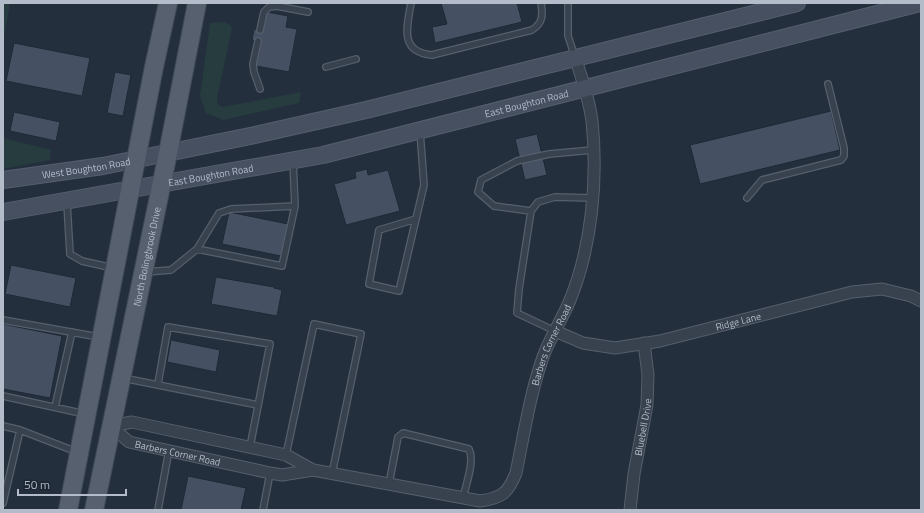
<svg xmlns="http://www.w3.org/2000/svg" width="924" height="513" font-family="'Titillium Web',sans-serif">
	<style>
		.green { fill: #263c3f }
		.building { fill: #455162; stroke: #1f2835 }
		.lines { fill: none; stroke-linecap: round; stroke-linejoin: round }
		.service-casing { stroke: #565f6c; stroke-width: 8 }
		.minor-casing { stroke: #565f6c; stroke-width: 13 }
		.secondary-casing { stroke: #565f6c; stroke-width: 18 }
		.primary-casing { stroke: #414a57; stroke-width: 20 }
		.service { stroke: #38414e; stroke-width: 5.5 }
		.minor { stroke: #38414e; stroke-width: 11 }
		.secondary { stroke: #465061; stroke-width: 16 }
		.primary { stroke: #56606e; stroke-width: 18 }
		.labels { text-anchor: middle; dominant-baseline: central; stroke-width: 3.5; stroke-linejoin: round; paint-order: stroke }
		.street-label { font-size: 10px; fill: #b4bcc9; stroke: #1d2633 }
	</style>
	<rect width="100%" height="100%" fill="#242f3e"/>
	<path class="green" d="M3 3H10L3 43Z
		M225 22 230 25 232 28 217 98 218 105 223 107 301 92 299 103 223 120 206 113 200 96 210 23Z
		M3 138 51 150 50 160 3 169Z"/>
	<path class="building" d="M441 3H517L522 22 435 43 432 27 447 24Z
		M267 12 288 16 286 27 297 29 289 72 256 66 261 42 252 40 254 29 263 31Z
		M14 43 90 58 82 96 6 81Z
		M115 72 131 75 123 116 107 113Z
		M831 111 840 150 700 184 690 145Z
		M14 112 60 122 56 141 10 131Z
		M537 134 547 175 525 180 515 139Z
		M367 169 368 175 388 170 400 211 346 225 334 184 356 178 355 172Z
		M229 212 288 224 281 256 222 244Z
		M11 265 76 278 70 307 5 294Z
		M216 277 274 287V288L282 290 277 316 211 304Z
		M3 324 62 336 50 398 3 389Z
		M171 340 220 350 216 372 167 362Z
		M188 476 246 488 241 510H181Z"/>
	<g class="lines">
		<g class="service-casing">
			<path id="service" d="M411 3C407 27 399 52 432 55L532 30C543 23 543 15 541 3
				M568 3V36L575 57
				M260 30 264 12 269 7 277 6 308 12
				M258 41 253 64 254 72 260 89
				M326 67 356 59
				M747 198 762 180 841 160 844 156V148L828 84
				M67 203 70 254 82 261 113 268
				M531 211 494 206 478 192 481 180 517 161 549 154 593 150
				M416 219 379 230 369 284 399 291 424 185 420 131
				M197 249 282 266 295 206
				M146 272 171 270 197 249 219 213 231 209 295 206 293 161
				M3 320 99 337
				M555 331 517 313 519 289 531 211 538 202 555 197 592 198
				M123 378 258 405
				M158 384 168 327 270 344 250 447
				M3 396 85 414
				M55 407 72 332
				M3 426 20 430
				M286 455 314 324 361 334 332 474
				M389 484 398 437 403 433 469 449C475 461 466 484 463 498
				M3 503 20 430 77 452
				M158 510 169 450
				M263 510 270 473"/>
		</g>
		<g class="minor-casing">
			<g id="minor">
				<path id="s1" d="M555 331 583 343 615 348 660 341 852 292 882 289 911 296 921 301"/>
				<path id="s2" d="M111 426 132 422 286 455 313 470 480 501C502 498 508 493 516 473 524 434 530 394 543 357 550 337 562 320 570 300 592 246 598 179 592 121 589 99 582 78 575 57"/>
				<path id="s3" d="M111 426 129 442 270 473 282 475 313 470"/>
				<path id="s4" d="M630 510 634 474 647 405 648 375 644 343"/>
			</g>
		</g>
		<g class="secondary-casing">
			<g id="secondary">
				<path id="s5" d="M3 180 103 166 255 135 366 110 797 3"/>
				<path id="s6" d="M3 212 323 155 920 3"/>
			</g>
		</g>
		<g class="primary-casing">
			<g id="primary">
				<path d="M68 510 154 67 168 3"/>
				<path id="s7" d="M94 510 168 153 197 3"/>
			</g>
		</g>
		<use href="#service" class="service"/>
		<use href="#minor" class="minor"/>
		<use href="#secondary" class="secondary"/>
		<use href="#primary" class="primary"/>
	</g>
	<g class="labels">
		<g class="street-label">
			<text stroke="none"><textPath href="#s6" startOffset="535">East Boughton Road</textPath></text>
			<text stroke="none"><textPath href="#s5" startOffset="84">West Boughton Road</textPath></text>
			<text stroke="none"><textPath href="#s6" startOffset="211">East Boughton Road</textPath></text>
			<text stroke="none"><textPath href="#s7" startOffset="259">North Bolingbrook Drive</textPath></text>
			<text stroke="none"><textPath href="#s1" startOffset="189">Ridge Lane</textPath></text>
			<text stroke="none"><textPath href="#s2" startOffset="562">Barbers Corner Road</textPath></text>
			<text stroke="none"><textPath href="#s4" startOffset="84">Bluebell Drive</textPath></text>
			<text stroke="none"><textPath href="#s3" startOffset="74">Barbers Corner Road</textPath></text>
		</g>
	</g>
	<rect width="924" height="513" fill="none" stroke="#b4bcc9" stroke-width="8"/>
	<path d="M18 489v6h108v-6" fill="none" stroke="#b4bcc9" stroke-width="2"/>
	<text x="24" y="489" font-size="12" fill="#b4bcc9" stroke="#1d2633" stroke-width="3" paint-order="stroke">50 m</text>
</svg>
